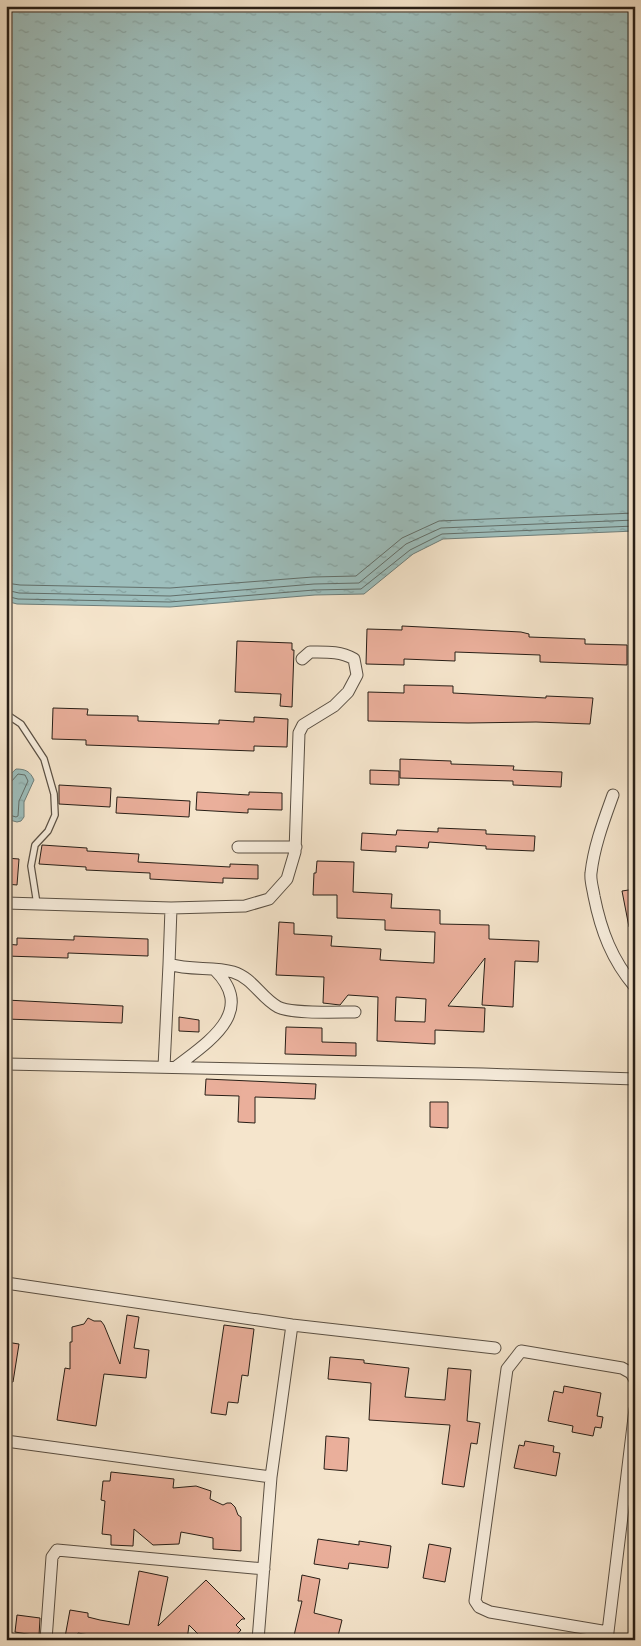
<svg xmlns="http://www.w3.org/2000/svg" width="641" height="1646" font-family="Vollkorn,serif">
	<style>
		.water { fill: url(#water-ripples); stroke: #6e7e7a }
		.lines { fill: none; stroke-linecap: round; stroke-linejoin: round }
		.shore { stroke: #626e69; stroke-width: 1 }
		.building { fill: #eaaf9b; stroke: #271e16; fill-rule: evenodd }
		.service-casing { stroke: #5a5044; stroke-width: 8 }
		.minor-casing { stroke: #5a5044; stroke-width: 13 }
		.service { stroke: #f8eede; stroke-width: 5.5 }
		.minor { stroke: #f8eede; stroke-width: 11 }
	</style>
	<defs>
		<pattern id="water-ripples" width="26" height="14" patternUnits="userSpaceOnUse" patternTransform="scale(1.25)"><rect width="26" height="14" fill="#9dbebc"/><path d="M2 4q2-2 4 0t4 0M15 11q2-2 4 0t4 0" fill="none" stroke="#87a3a1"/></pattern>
	</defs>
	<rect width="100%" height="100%" fill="#f5e5cc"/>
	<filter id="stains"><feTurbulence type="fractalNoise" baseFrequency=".004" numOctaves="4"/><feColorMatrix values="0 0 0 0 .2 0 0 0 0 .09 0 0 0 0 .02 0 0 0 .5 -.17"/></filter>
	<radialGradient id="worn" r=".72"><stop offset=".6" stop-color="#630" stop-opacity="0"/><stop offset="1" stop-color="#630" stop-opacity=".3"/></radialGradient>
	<path class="water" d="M6 6H635V531L443 539 413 554 364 594 315 595 170 607 17 604 6 601Z
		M16 769C25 769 30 771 34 780L24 802V817L21 821 17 822 6 819C6 803 2 780 16 769Z"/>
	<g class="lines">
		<path class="shore" d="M6 583 20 585 170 588 313 577 356 576 402 538 439 521 635 513
			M6 590 19 593 170 596 314 584 359 583 406 544 441 528 635 520
			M6 596 18 599 170 602 314 590 361 589 410 550 442 534 635 526
			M6 783 11 782 18 774 25 775 28 781 19 801 18 816 16 817 6 814"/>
	</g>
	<path class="building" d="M402 626 521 632 529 634V637L585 639V644L627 645V665L540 662V655L455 652V661L404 659V665L366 664 367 629 402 630Z
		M237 641 292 643V650H294L292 707 280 706 281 694 235 692Z
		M404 685 453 686V693L546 698V696L593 698 590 724 536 722 468 723 368 721V692L404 693Z
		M53 708 88 709 87 715 138 716V721L219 724V720L254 722V717L288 719 287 747 254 746V751L86 745V740L52 739Z
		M400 759 451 761V764L514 766 513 770 562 772 561 787 513 785V781L400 778Z
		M370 770 399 771V785L370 784Z
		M59 785 111 788 110 807 59 804Z
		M197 792 249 795V792L282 793V810L248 809V813L196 810Z
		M117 797 190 801 189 817 116 813Z
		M438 828 486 830V834L535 836 534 851 486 849V846L429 842 428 848 396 846V852L361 850 362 833 396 835 397 830 438 832Z
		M42 845 87 848V851L139 854 138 862 230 867V864L258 865V879L223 878V883L150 879V873L86 870V867L39 864Z
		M6 858 19 859 17 885 6 884Z
		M317 861 354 862 353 892 392 894 391 908 440 910V924L489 925V939L539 941 538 962 515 961 513 1007 482 1005 485 958 448 1006 485 1008 484 1032 435 1030V1044L377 1041 378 997 348 995 340 1005 323 1003 324 977 276 975 279 922 294 923V934L332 936 331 946 381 949 380 960 434 963 435 932 385 930V920L337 918V895H313L314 873H316ZM396 997 426 999 425 1022 395 1021Z
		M635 889V927H629L622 891Z
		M74 936 148 939V956L68 953V958L6 956V944L17 945V938L74 940Z
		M6 1000 123 1006 122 1023 6 1019Z
		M179 1017 199 1020V1032L179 1031Z
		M286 1027 322 1028V1042L356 1043V1056L285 1054Z
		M206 1079 316 1084 315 1099 255 1097V1123L238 1122 239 1096 205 1095Z
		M430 1102H448V1128L430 1127Z
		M127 1315 139 1317 134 1348 149 1350 146 1378 104 1374 96 1426 57 1420 65 1368 70 1369V1342H72V1327L84 1324 88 1318 94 1321H101L104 1325 120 1364Z
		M224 1325 254 1329 248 1376 242 1375 238 1403 228 1402 226 1415 211 1413Z
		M6 1342 19 1344 13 1382H6Z
		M330 1357 364 1360V1363L409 1368 405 1397 445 1400 448 1368 471 1370 467 1421 480 1423 477 1444 471 1443 464 1487 442 1484 450 1425 369 1420 371 1383 328 1379Z
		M564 1386 601 1393 597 1416 603 1417 601 1428 595 1427 593 1436 572 1432 573 1426 548 1421 554 1391 563 1393Z
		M326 1436 349 1438 347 1471 324 1469Z
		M525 1441 554 1446 553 1452 560 1453 556 1476 514 1468 519 1445 524 1446Z
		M111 1472 174 1479 173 1488 196 1486 211 1491 210 1499 223 1505 227 1503H231L235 1507 238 1515 241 1517V1551L213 1549V1538L181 1532 179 1544 153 1545 134 1529 133 1546 111 1545V1535L102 1534 105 1501 101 1500 103 1481H110Z
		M318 1539 359 1545V1541L391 1546 388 1568 349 1563 348 1569 314 1564Z
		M429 1544 451 1548 445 1582 423 1578Z
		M139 1571 168 1577 158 1626 206 1580 245 1619H242L236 1625 241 1630 232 1640H204L189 1625 187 1640H100V1637L78 1633 76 1639 65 1637 70 1610 88 1613V1617L100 1620 129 1625Z
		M302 1575 320 1579 314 1613 342 1620 337 1640H293L302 1601H298Z
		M17 1615 40 1618 39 1636 15 1632Z"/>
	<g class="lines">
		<g class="service-casing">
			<path id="service" d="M6 714 21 724 44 759 54 794 55 815 48 831 35 845 31 866 37 904"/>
		</g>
		<g class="minor-casing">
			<path id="minor" d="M613 795C604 820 594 846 591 873 590 880 593 889 594 896 601 931 612 960 635 987
				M238 847H296
				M6 903 171 908 245 906 269 899 287 879 295 852 299 733 303 725 334 706 348 692 357 675 354 659C340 651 326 652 310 652L302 659
				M171 908 169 964C190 971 213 966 233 972 253 978 261 998 278 1007 291 1014 338 1012 355 1012
				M6 1064 483 1074 635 1079
				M164 1067 169 964
				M176 1067C208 1042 257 1012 215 970
				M6 1283 292 1325 495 1348
				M6 1441 271 1477
				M608 1632 490 1612 479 1607 475 1601 507 1369 521 1351 622 1368 631 1373 635 1380
				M46 1640 52 1557 57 1550 264 1569
				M258 1640 271 1477 292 1325
				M607 1640 635 1409"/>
		</g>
		<use href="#service" class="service"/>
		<use href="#minor" class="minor"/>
	</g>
	<rect width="641" height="1646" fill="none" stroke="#f5e5cc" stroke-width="25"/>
	<rect x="8" y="8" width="626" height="1631" fill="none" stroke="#271e16" stroke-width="2.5"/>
	<rect x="12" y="12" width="616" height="1621" fill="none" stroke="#271e16"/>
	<rect width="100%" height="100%" filter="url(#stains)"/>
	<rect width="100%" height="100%" fill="url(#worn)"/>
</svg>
